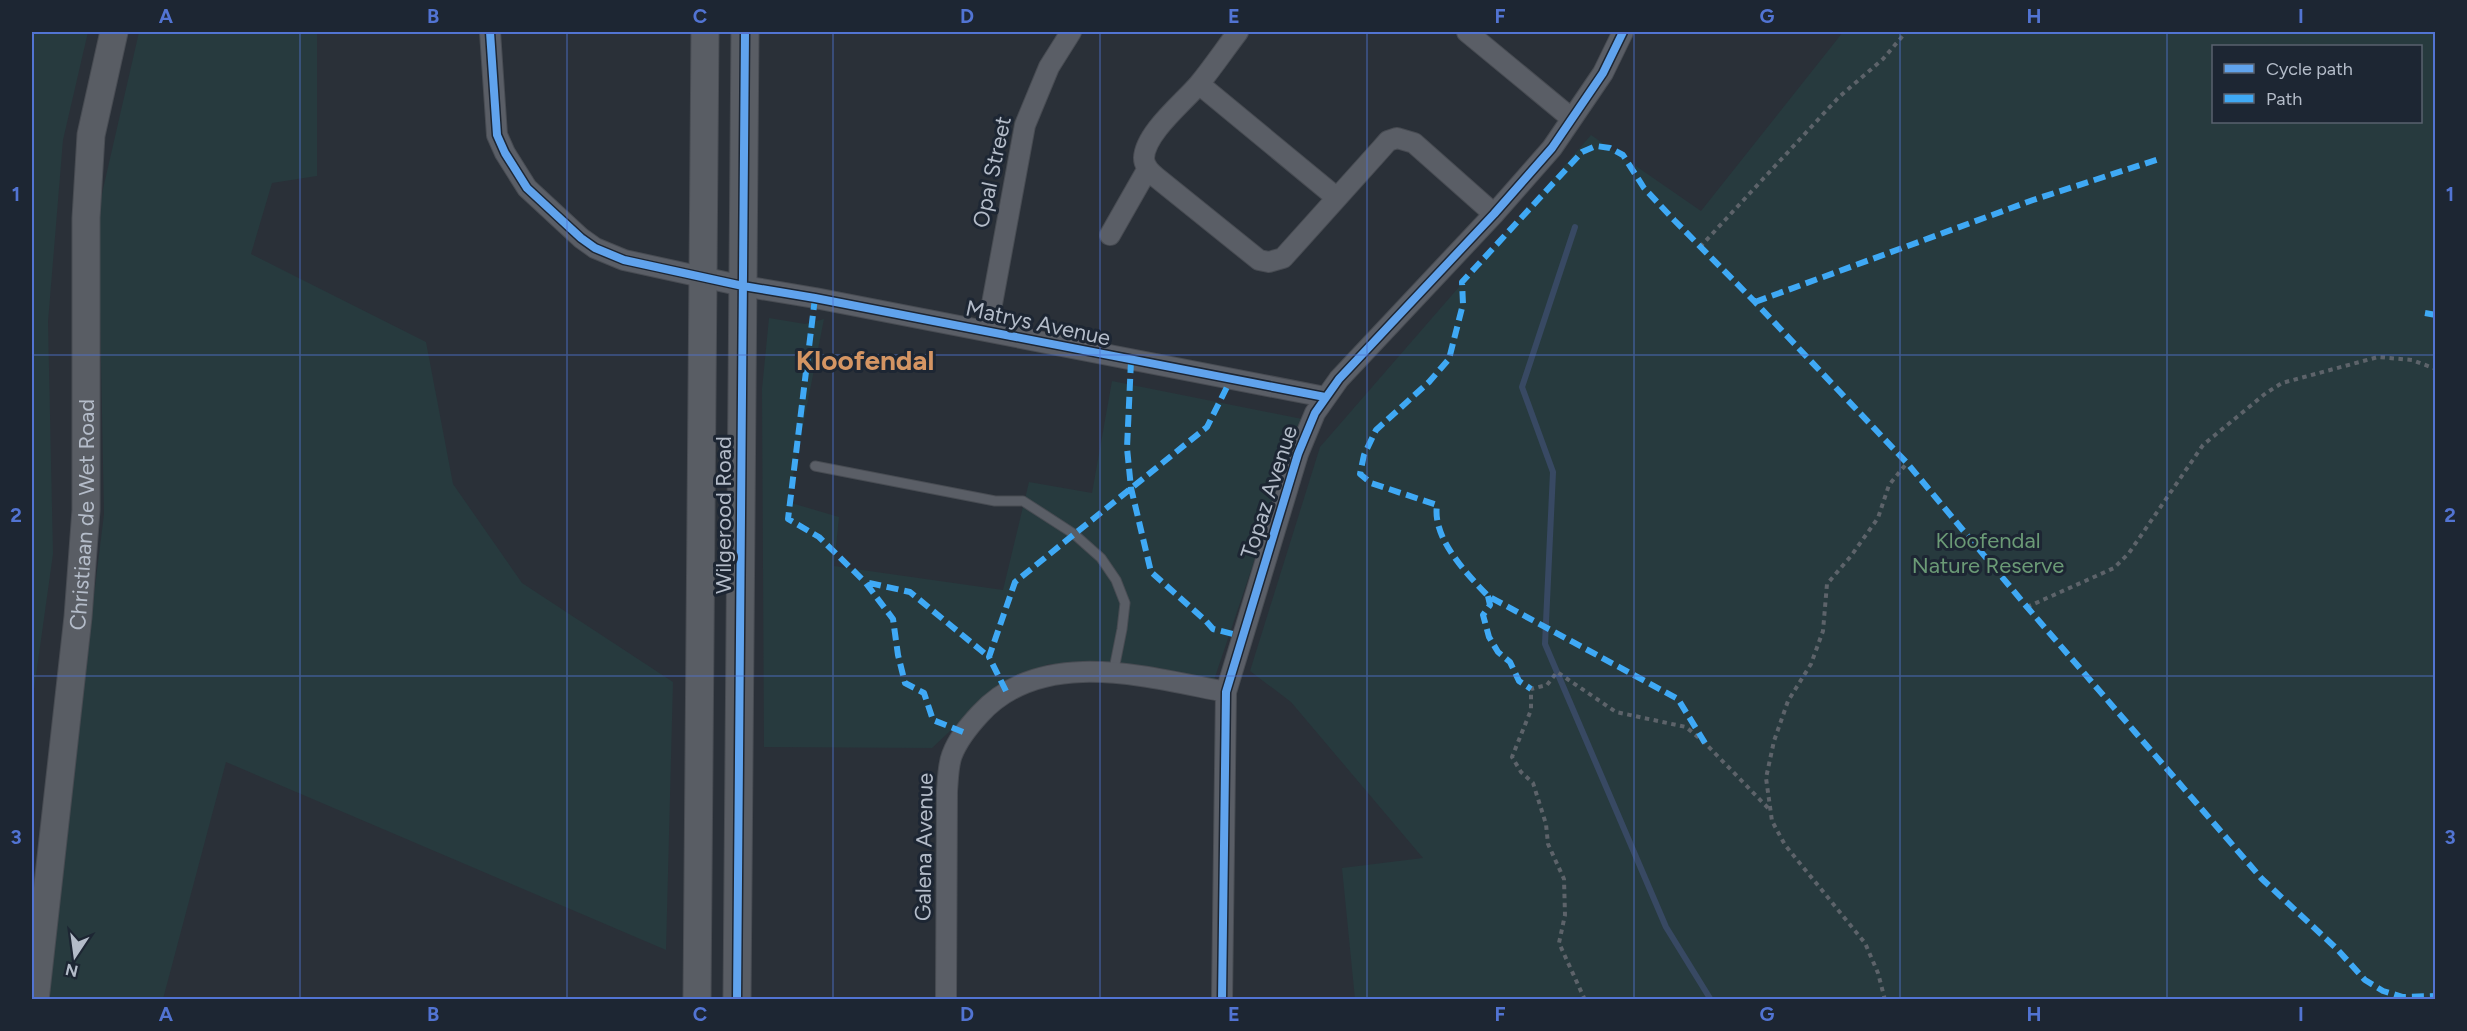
<svg xmlns="http://www.w3.org/2000/svg" width="2467" height="1031" font-family="Figtree,sans-serif">
	<style>
		.green { fill: #273a3e; fill-rule: evenodd }
		.lines { fill: none; stroke-linecap: round; stroke-linejoin: round }
		.stream { stroke: #384963; stroke-width: 6 }
		.lane-casing { stroke: #484c53; stroke-width: 11 }
		.street-casing { stroke: #484c53; stroke-width: 22 }
		.secondary-casing { stroke: #484c53; stroke-width: 29 }
		.path { stroke: #5d636a; stroke-width: 4; stroke-dasharray: 4.5 4.5; stroke-linecap: butt }
		.lane { stroke: #5a5e66; stroke-width: 9 }
		.street { stroke: #5a5e66; stroke-width: 20 }
		.secondary { stroke: #595d64; stroke-width: 27 }
		.quiet { stroke: #3fa9f5; stroke-width: 6; stroke-dasharray: 12 6; stroke-linecap: butt }
		.cycleway-casing { stroke: #1d2633; stroke-width: 11 }
		.cycleway { stroke: #60a3ed; stroke-width: 8 }
		.grid { fill: none; stroke: #5274d3; stroke-width: 1.5; stroke-opacity: 0.55 }
		.labels { text-anchor: middle; dominant-baseline: central; stroke-width: 6; stroke-linejoin: round; paint-order: stroke }
		.street-label { font-size: 22px; fill: #b4bcc9; stroke: #1d2633 }
		.park-label { font-size: 22px; fill: #6b9a76; stroke: #1d2633 }
		.district-label { font-size: 28px; font-weight: bold; fill: #d59563; stroke: #1d2633 }
		.neatline { fill: none; stroke: #5274d3; stroke-width: 2 }
		.grid-label { font-size: 20px; text-anchor: middle; font-weight: bold; fill: #5274d3 }
	</style>
	<rect width="100%" height="100%" fill="#2a3038"/>
	<path class="green" d="M32 32H88L63 140 48 322 53 554 32 704Z
		M139 32H317V176L272 183 251 254 426 342 453 484 522 583 673 682 666 950 226 762 163 999 44 1000 104 514 98 211Z
		M1843 32H2435V999H1355L1342 868 1423 858 1291 702 1250 671 1320 447 1591 135 1701 211ZM2214 46H2420V122H2214Z
		M769 318 805 324 824 319 788 502 839 517 834 566 1003 590 1029 482 1092 493 1112 381 1302 419 1214 680 1155 667 1049 664 1001 683 932 748 764 747 762 389Z"/>
	<g class="lines">
		<path class="stream" d="M1575 227 1522 387 1553 472 1545 644 1666 927 1711 1000"/>
		<g class="lane-casing">
			<path id="lane" d="M815 466 995 501H1023L1074 534 1101 558 1116 580 1125 603 1122 629 1113 674"/>
		</g>
		<g class="street-casing">
			<path id="street" d="M490 32 497 135 505 153 527 188 581 238 595 248 624 260 743 286 815 298 1325 397
				M1238 32C1225 49 1213 67 1199 84 1183 103 1145 133 1144 158 1144 166 1150 172 1156 177L1259 260 1269 262 1283 258 1381 149 1388 141 1397 138 1414 143 1494 214
				M1467 32 1571 118
				M1199 84 1337 198
				M1110 235 1147 170
				M987 331 1025 125 1049 67 1071 32
				M946 1000 947 791C948 780 948 765 952 755 958 739 968 727 980 714 1042 646 1147 677 1226 692
				M1222 1000 1226 692 1298 454 1315 413 1339 379 1494 214 1552 148 1603 73 1623 32"/>
		</g>
		<g class="secondary-casing">
			<g id="secondary">
				<path id="s1" d="M35 1000 78 617 86 510V218L91 135 114 32"/>
				<path d="M697 1000 705 32"/>
				<path d="M737 1000 745 32"/>
			</g>
		</g>
		<path class="path" d="M1700 247 1839 97 1883 59 1906 32
			M2027 607 2114 568 2129 553 2203 445 2266 393 2282 383 2378 357 2412 360 2436 369
			M1585 1000 1559 943 1565 915 1564 879 1548 844 1546 824 1533 783 1521 772 1512 757 1531 710V689L1547 685 1557 672 1616 712 1686 727 1705 743 1769 809
			M1885 1000 1878 973 1865 943 1785 845 1772 821 1766 778 1774 741 1788 701 1811 664 1823 631 1827 584 1851 556 1878 518 1889 485 1907 463"/>
		<use href="#lane" class="lane"/>
		<use href="#street" class="street"/>
		<use href="#secondary" class="secondary"/>
		<path class="quiet" d="M815 298 788 519 819 537 865 582
			M1755 302 2033 200 2159 159
			M2425 313 2436 315
			M1131 361 1127 448 1131 488 1151 572 1205 620 1213 629 1241 636
			M1488 596 1490 605 1483 615 1489 637 1498 652 1510 662 1519 681 1531 689
			M1006 691 989 657 1015 582 1207 427 1231 379
			M963 732 933 720 924 693 905 683 898 655 893 619 865 582 910 592 989 657
			M1705 743 1678 699 1488 596C1466 573 1432 538 1437 505L1371 483 1360 474 1364 455 1376 430 1429 382 1449 359 1463 304 1462 282 1582 152 1596 146 1610 148 1623 155 1644 188 1674 220 1755 302 1907 463 2027 607 2262 879 2337 949 2365 980 2383 991 2403 997 2436 996"/>
		<g class="cycleway-casing">
			<path id="cycleway" d="M490 32 497 135 505 153 527 188 581 238 595 248 624 260 743 286 815 298 1325 397
				M737 1000 745 32
				M1222 1000 1226 692 1298 454 1315 413 1339 379 1494 214 1552 148 1603 73 1623 32"/>
		</g>
		<use href="#cycleway" class="cycleway"/>
	</g>
	<path class="grid" d="M300 32V1000M567 32V1000M833 32V1000M1100 32V1000M1367 32V1000M1634 32V1000M1900 32V1000M2167 32V1000M32 355H2436M32 676H2436"/>
	<g class="labels">
		<g class="street-label">
			<text transform="translate(992 172) rotate(-78)">Opal Street</text>
			<text transform="translate(1038 323) rotate(12)">Matrys Avenue</text>
			<text transform="translate(1269 492) rotate(-72)">Topaz Avenue</text>
			<text stroke="none"><textPath href="#s1" startOffset="488">Christiaan de Wet Road</textPath></text>
			<text transform="translate(723 515) rotate(-90)">Wilgerood Road</text>
			<text transform="translate(924 847) rotate(-89)">Galena Avenue</text>
		</g>
		<g class="park-label">
			<text x="1988" y="540">Kloofendal<tspan x="1988" dy="25">Nature Reserve</tspan></text>
		</g>
		<g class="district-label">
			<text x="865" y="360">Kloofendal</text>
		</g>
	</g>
	<rect width="2467" height="1031" fill="none" stroke="#1d2633" stroke-width="66"/>
	<rect x="2212" y="45" width="210" height="78" fill="#1d2633" stroke="#59626f" stroke-width="1.5"/>
	<rect x="2224" y="64" width="30" height="9" fill="#60a3ed" stroke="#59626f" stroke-width="1.5"/>
	<text x="2266" y="75" font-size="18" fill="#b4bcc9">Cycle path</text>
	<rect x="2224" y="94" width="30" height="9" fill="#3fa9f5" stroke="#59626f" stroke-width="1.5"/>
	<text x="2266" y="105" font-size="18" fill="#b4bcc9">Path</text>
	<g transform="translate(75 956) rotate(193)" stroke="#1d2633" stroke-width="4.5" paint-order="stroke">
	<path d="M0-4.5L10 22L0 15L-10 22Z" fill="#b4bcc9"/>
	<text y="-9" font-size="16" font-weight="bold" text-anchor="middle" fill="#b4bcc9">N</text>
	</g>
	<rect x="33" y="33" width="2401" height="965" class="neatline"/>
	<g class="grid-label">
		<text x="166" y="23">A</text>
		<text x="433" y="23">B</text>
		<text x="700" y="23">C</text>
		<text x="967" y="23">D</text>
		<text x="1234" y="23">E</text>
		<text x="1500" y="23">F</text>
		<text x="1767" y="23">G</text>
		<text x="2034" y="23">H</text>
		<text x="2301" y="23">I</text>
		<text x="16" y="201">1</text>
		<text x="2450" y="201">1</text>
		<text x="16" y="522">2</text>
		<text x="2450" y="522">2</text>
		<text x="16" y="844">3</text>
		<text x="2450" y="844">3</text>
		<text x="166" y="1021">A</text>
		<text x="433" y="1021">B</text>
		<text x="700" y="1021">C</text>
		<text x="967" y="1021">D</text>
		<text x="1234" y="1021">E</text>
		<text x="1500" y="1021">F</text>
		<text x="1767" y="1021">G</text>
		<text x="2034" y="1021">H</text>
		<text x="2301" y="1021">I</text>
	</g>
</svg>
